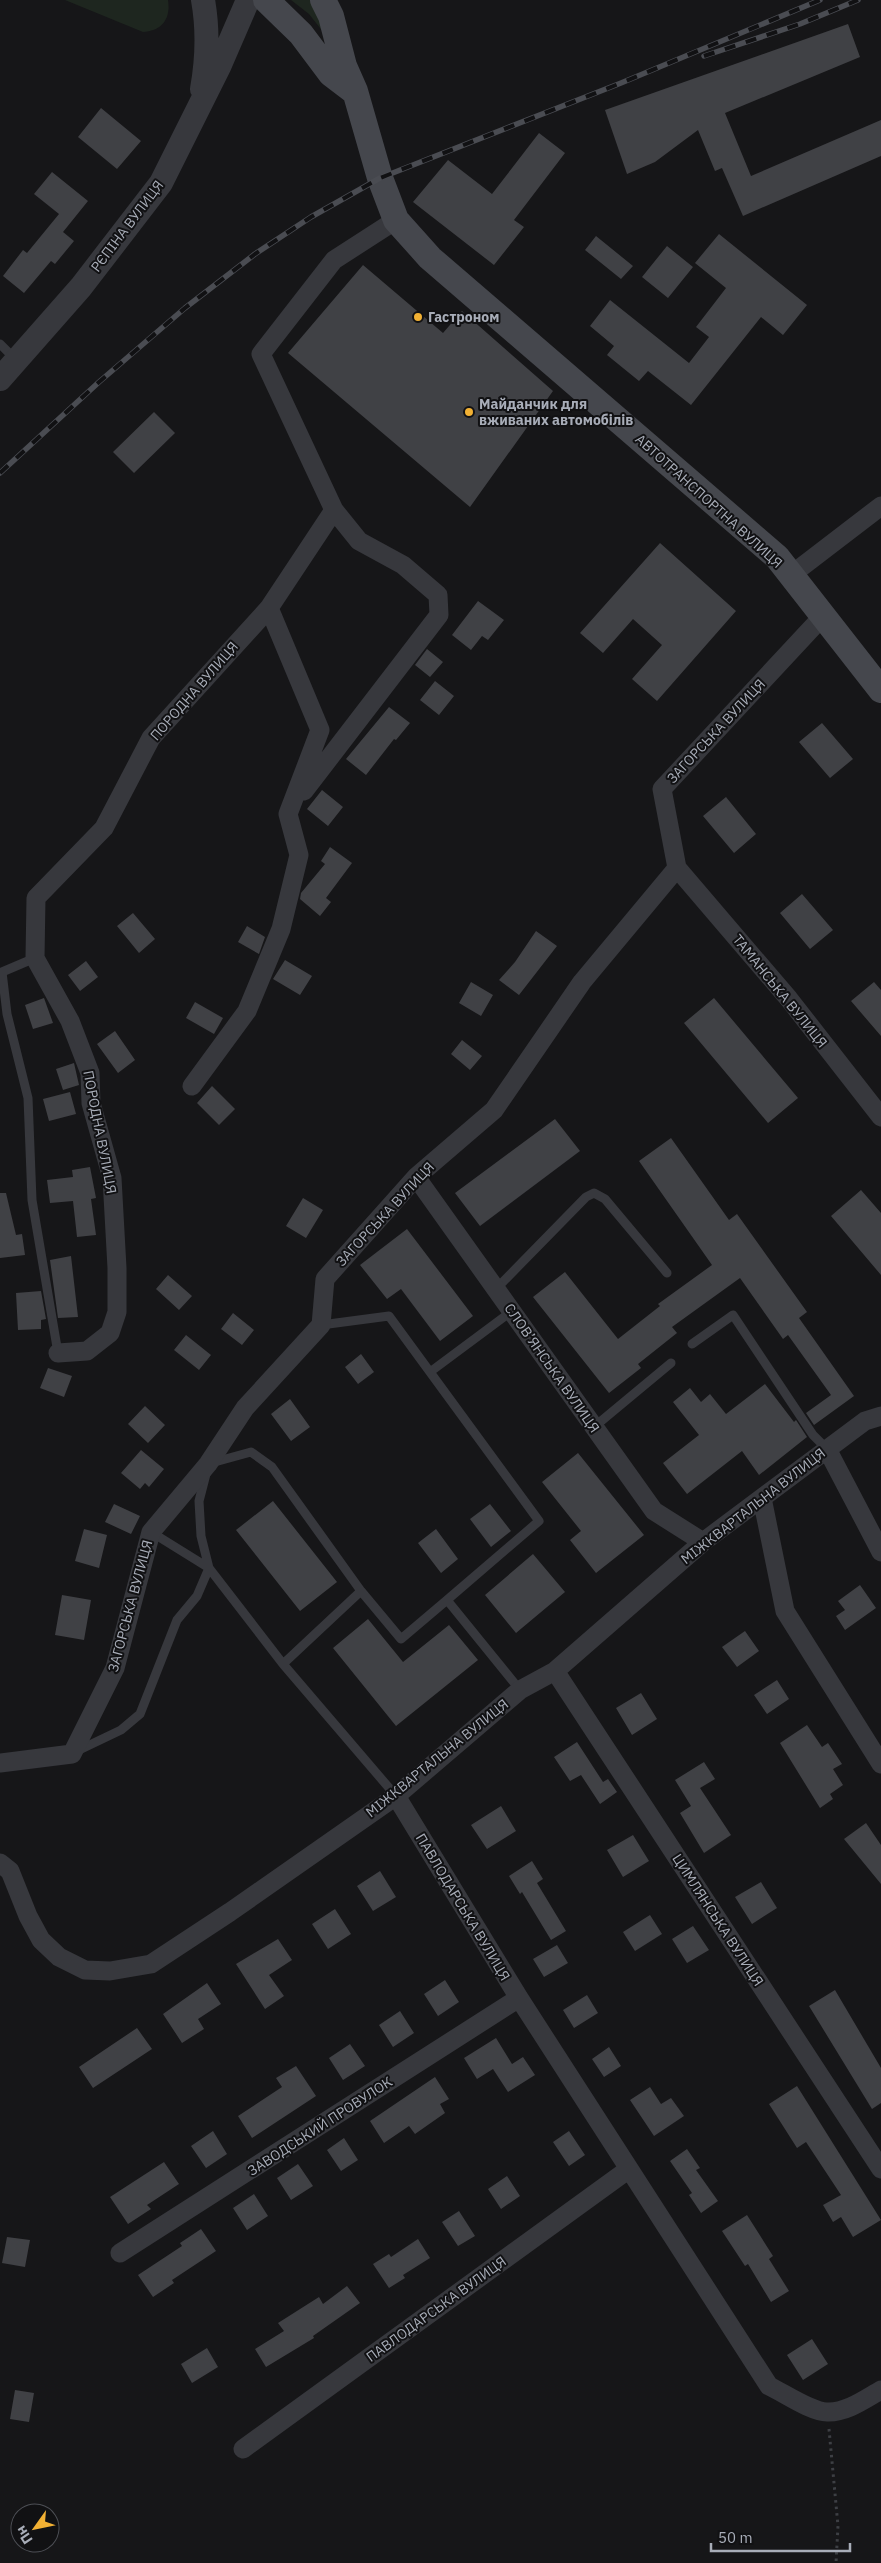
<svg xmlns="http://www.w3.org/2000/svg" width="881" height="2563" font-family="'IBM Plex Sans',sans-serif">
	<style>
		.green { fill: #1e261f }
		.building { fill: #404145 }
		.lines { fill: none; stroke-linecap: round; stroke-linejoin: round }
		.path { stroke: #3d3f44; stroke-width: 3; stroke-dasharray: 2.5 4; stroke-linecap: butt }
		.service { stroke: #37383d; stroke-width: 9 }
		.minor { stroke: #37383d; stroke-width: 19 }
		.tertiary { stroke: #37383d; stroke-width: 24 }
		.secondary { stroke: #45474d; stroke-width: 26 }
		.rail-casing { stroke: #4a4c52; stroke-width: 5.5 }
		.rail { stroke: #111113; stroke-width: 4; stroke-dasharray: 11; stroke-linecap: butt }
		.poi-dot { fill: #f2b134; stroke: #111113; stroke-width: 2 }
		.labels { text-anchor: middle; dominant-baseline: central; stroke-width: 4; stroke-linejoin: round; paint-order: stroke }
		.street-label { font-size: 14px; fill: #a8adb8; stroke: #111113 }
		.poi-label { font-size: 14px; font-weight: bold; fill: #a8adb8; stroke: #111113; text-anchor: start }
	</style>
	<rect width="100%" height="100%" fill="#161618"/>
	<path class="green" d="M65 0H168C171 19 162 31 143 32Z
		M291 0H316L324 33 309 14Z"/>
	<path class="building" d="M848 24 860 57 725 113 751 176 881 120V156L743 216 722 168 715 171 698 130 655 162 627 174 605 110Z
		M101 108 141 141 117 169 78 137Z
		M539 133 565 153 514 220 524 227 494 265 413 202 448 160 492 194Z
		M52 172 88 201 63 232 74 241 55 264 51 261 24 293 3 276 23 250 27 253 59 214 34 194Z
		M719 234 807 305 783 335 761 317 691 405 648 371 639 381 607 355 614 346 590 326 610 300 689 363 709 337 696 327 726 288 695 263Z
		M596 236 633 266 621 279 585 250Z
		M667 246 693 267 668 298 642 277Z
		M363 265 443 333 462 311 553 391 470 507 288 353Z
		M154 412 175 433 134 473 113 452Z
		M660 543 736 611 657 701 632 679 662 645 633 619 603 653 580 633Z
		M478 601 504 620 488 640 482 636 471 650 452 635Z
		M427 649 443 662 430 677 415 665Z
		M435 681 454 696 439 715 420 700Z
		M389 707 410 723 396 740 394 739 366 775 346 759Z
		M822 723 853 759 830 778 799 742Z
		M322 790 343 807 328 826 307 809Z
		M726 797 756 834 734 853 703 816Z
		M330 847 352 863 326 898 331 902 320 916 300 899 301 893 325 864 321 861Z
		M802 894 833 930 810 949 780 913Z
		M133 913 155 939 139 953 117 926Z
		M247 926 265 937 259 954 238 942Z
		M536 931 557 946 519 995 499 980 515 962Z
		M285 960 312 976 300 995 273 979Z
		M86 961 98 977 80 991 68 975Z
		M471 982 493 995 481 1016 459 1003Z
		M874 982 881 990V1036L851 1001Z
		M44 998 53 1023 33 1029 25 1005Z
		M714 998 798 1098 768 1123 684 1023Z
		M195 1002 223 1018 214 1034 186 1018Z
		M115 1031 135 1060 118 1073 97 1044Z
		M462 1040 482 1056 470 1070 451 1054Z
		M74 1063 79 1085 63 1090 56 1069Z
		M212 1086 235 1109 219 1125 197 1103Z
		M70 1092 76 1114 49 1121 43 1099Z
		M555 1119 580 1151 480 1226 455 1193Z
		M671 1138 729 1220 737 1214 807 1312 799 1318 854 1396 814 1425 806 1413 831 1395 788 1335 783 1339 740 1278 672 1327 677 1333 638 1364 641 1368 609 1393 533 1297 565 1272 618 1339 660 1306 658 1304 712 1265 639 1161Z
		M90 1167 96 1198 91 1199 96 1235 77 1237 73 1201 50 1203 47 1180 73 1177 72 1170Z
		M861 1190 881 1213V1275L831 1216Z
		M0 1193H6L16 1235 22 1234 25 1255 0 1258Z
		M303 1198 323 1210 306 1238 286 1226Z
		M407 1229 473 1316 440 1341 401 1289 387 1299 360 1265Z
		M71 1256 78 1317 58 1318 50 1260Z
		M168 1275 192 1296 179 1310 156 1289Z
		M41 1291 46 1319 41 1320V1329L18 1330 16 1293Z
		M233 1313 254 1330 242 1345 221 1329Z
		M186 1335 211 1355 199 1370 174 1350Z
		M361 1354 374 1372 358 1384 345 1367Z
		M48 1368 72 1376 64 1397 40 1388Z
		M765 1384 794 1422 796 1420 807 1437 759 1475 742 1451 687 1494 663 1463 699 1435 673 1402 690 1388 701 1402 710 1394 726 1414Z
		M290 1399 310 1427 291 1441 271 1414Z
		M145 1406 165 1425 148 1443 128 1424Z
		M141 1450 164 1469 149 1487 145 1483 140 1489 121 1473Z
		M578 1453 644 1535 596 1573 570 1540 581 1531 542 1482Z
		M273 1501 337 1582 300 1611 236 1530Z
		M114 1504 140 1516 131 1534 105 1522Z
		M490 1504 511 1531 491 1547 470 1519Z
		M84 1529 107 1535 99 1568 75 1561Z
		M436 1529 458 1559 441 1573 418 1543Z
		M533 1554 565 1592 516 1633 485 1595Z
		M860 1585 876 1608 845 1630 836 1616 845 1610 838 1601Z
		M62 1595 91 1600 84 1640 55 1635Z
		M368 1619 403 1662 449 1625 478 1660 396 1726 333 1648Z
		M745 1631 759 1651 737 1667 722 1647Z
		M777 1680 789 1699 767 1714 754 1695Z
		M641 1693 657 1719 632 1735 616 1708Z
		M807 1725 822 1747 828 1743 842 1764 833 1769 843 1785 830 1794 833 1799 820 1808 780 1743Z
		M577 1742 603 1782 608 1779 617 1792 600 1804 581 1775 570 1781 554 1757Z
		M704 1762 715 1779 700 1788 731 1835 704 1853 680 1813 691 1806 675 1780Z
		M501 1806 516 1831 487 1849 471 1825Z
		M866 1823 881 1845V1884L844 1839Z
		M633 1835 649 1861 623 1877 607 1850Z
		M532 1861 543 1879 537 1883 566 1931 551 1940 522 1892 520 1894 509 1876Z
		M380 1871 396 1897 373 1911 357 1886Z
		M761 1882 777 1908 752 1924 735 1897Z
		M335 1909 351 1934 328 1949 312 1924Z
		M650 1915 662 1934 635 1951 623 1932Z
		M693 1926 709 1950 687 1963 672 1939Z
		M278 1939 292 1960 269 1975 284 1996 265 2009 236 1964Z
		M557 1945 568 1963 544 1977 533 1959Z
		M445 1980 459 2002 438 2016 424 1994Z
		M207 1983 221 2004 198 2019 204 2029 182 2043 163 2014Z
		M835 1990 881 2068V2103L872 2109 809 2006Z
		M587 1995 598 2013 574 2028 563 2010Z
		M400 2011 414 2033 393 2047 379 2025Z
		M137 2028 152 2049 93 2088 79 2067Z
		M496 2038 512 2064 523 2057 535 2075 508 2092 493 2069 477 2079 464 2058Z
		M350 2044 365 2066 343 2080 329 2058Z
		M609 2047 621 2066 604 2077 592 2059Z
		M296 2066 316 2096 252 2138 238 2116 282 2087 276 2078Z
		M435 2077 449 2099 440 2104 445 2113 415 2134 409 2126 384 2143 370 2121Z
		M797 2086 881 2220 853 2237 841 2217 833 2222 823 2205 841 2195 806 2142 797 2148 769 2104Z
		M650 2087 661 2104 671 2098 684 2116 654 2136 630 2100Z
		M213 2131 227 2154 206 2168 191 2146Z
		M569 2131 585 2155 569 2166 553 2142Z
		M344 2138 358 2160 341 2171 327 2150Z
		M687 2149 700 2168 696 2170 718 2201 701 2213 689 2195 692 2193 670 2161Z
		M164 2162 179 2184 147 2205 151 2209 128 2224 110 2197Z
		M298 2164 313 2186 291 2200 277 2178Z
		M507 2176 520 2196 501 2209 488 2189Z
		M254 2194 268 2216 247 2230 233 2208Z
		M459 2211 475 2236 458 2246 442 2222Z
		M747 2215 773 2256 769 2259 789 2291 771 2302 748 2264 745 2266 722 2231Z
		M201 2229 216 2251 172 2280 174 2283 153 2297 138 2275 182 2246 180 2243Z
		M7 2237 30 2240 25 2267 2 2263Z
		M418 2239 430 2258 403 2275 405 2278 389 2288 373 2264 389 2254 391 2257Z
		M347 2286 360 2303 313 2336 314 2338 266 2367 255 2349 284 2331 278 2323 319 2297 323 2304Z
		M812 2339 828 2364 803 2380 787 2355Z
		M207 2348 218 2367 192 2383 181 2364Z
		M15 2390 34 2393 29 2422 10 2419Z"/>
	<g class="lines">
		<path class="path" d="M829 2429 838 2526 836 2563"/>
		<path class="service" d="M0 344 16 360
			M35 958 2 972 7 1014 28 1098 32 1200 58 1353
			M496 1289 586 1197 594 1193 605 1199 667 1273
			M321 1325 389 1316 539 1521 447 1600
			M692 1344 733 1315 813 1435 827 1449
			M430 1372 512 1311
			M594 1427 671 1363
			M211 1463 251 1452 272 1467 361 1591 283 1664
			M151 1532 209 1568 283 1664 396 1796
			M361 1591 401 1639 447 1600 520 1690
			M77 1751 121 1730 140 1714 177 1620 197 1596 209 1568 201 1536 199 1501 206 1474"/>
		<path class="minor" d="M791 575 881 506
			M304 791 439 615 438 595 403 565 359 541 334 510
			M677 868 789 999 881 1117
			M192 1086 247 1011 281 929 299 855 288 814 320 730 269 608 334 510 261 354 334 260 396 220
			M416 1177 654 1511 703 1542
			M58 1353 87 1351 110 1333 117 1312V1268L112 1178 91 1103 90 1073 70 1021 35 958 36 898 104 828 151 738 269 608
			M827 1449 881 1552
			M762 1498 785 1611 881 1764
			M555 1671 881 2169
			M0 1763 72 1754 115 1668 151 1532 208 1464 245 1408 321 1325 325 1279 416 1177 494 1110 582 982 677 868 662 789 823 616
			M396 1796 519 1998 769 2386C784 2393 811 2412 827 2412 846 2413 865 2399 881 2390
			M0 1863 10 1871 28 1916 41 1940 59 1957 85 1970 110 1971 151 1964 230 1912 396 1796 520 1690 555 1671 703 1542 865 1421 881 1416
			M120 2253 519 1998
			M243 2449 629 2169"/>
		<path class="tertiary" d="M202 89C207 61 208 28 203 0
			M0 379 81 287 161 183 219 67 248 0"/>
		<path class="secondary" d="M266 0 301 34 331 74 352 90
			M323 0 331 16 344 66 355 91 380 178 396 220 430 258 777 557 881 690"/>
		<g class="rail-casing">
			<path id="rail" d="M704 56 800 24 858 0
				M0 473 99 382 185 308 255 254 311 217 380 178 621 83 820 0"/>
		</g>
		<use href="#rail" class="rail"/>
	</g>
	<g class="poi-dot">
		<circle cx="418" cy="317" r="5"/>
		<circle cx="469" cy="412" r="5"/>
	</g>
	<g class="labels">
		<g class="street-label">
			<text transform="translate(127 226) rotate(-53)">РЄПІНА ВУЛИЦЯ</text>
			<text transform="translate(709 501) rotate(42)">АВТОТРАНСПОРТНА ВУЛИЦЯ</text>
			<text transform="translate(194 691) rotate(-49)">ПОРОДНА ВУЛИЦЯ</text>
			<text transform="translate(716 731) rotate(-47)">ЗАГОРСЬКА ВУЛИЦЯ</text>
			<text transform="translate(780 991) rotate(51)">ТАМАНСЬКА ВУЛИЦЯ</text>
			<text transform="translate(100 1132) rotate(79)">ПОРОДНА ВУЛИЦЯ</text>
			<text transform="translate(385 1214) rotate(-47)">ЗАГОРСЬКА ВУЛИЦЯ</text>
			<text transform="translate(552 1368) rotate(55)">СЛОВ’ЯНСЬКА ВУЛИЦЯ</text>
			<text transform="translate(753 1506) rotate(-38)">МІЖКВАРТАЛЬНА ВУЛИЦЯ</text>
			<text transform="translate(130 1606) rotate(-75)">ЗАГОРСЬКА ВУЛИЦЯ</text>
			<text transform="translate(437 1758) rotate(-39)">МІЖКВАРТАЛЬНА ВУЛИЦЯ</text>
			<text transform="translate(463 1907) rotate(59)">ПАВЛОДАРСЬКА ВУЛИЦЯ</text>
			<text transform="translate(718 1920) rotate(57)">ЦИМЛЯНСЬКА ВУЛИЦЯ</text>
			<text transform="translate(320 2126) rotate(-33)">ЗАВОДСЬКИЙ ПРОВУЛОК</text>
			<text transform="translate(436 2309) rotate(-36)">ПАВЛОДАРСЬКА ВУЛИЦЯ</text>
		</g>
		<g class="poi-label">
			<text x="428" y="317">Гастроном</text>
			<text x="479" y="404">Майданчик для<tspan x="479" dy="16">вживаних автомобілів</tspan></text>
		</g>
	</g>
	<g transform="translate(35 2528) rotate(237)"><circle r="24" fill="#111113" stroke="#4d4f55"/>
	<path d="M0-4L9 19L0 12L-9 19Z" fill="#f2b134"/>
	<text y="-8" font-size="14" font-weight="bold" text-anchor="middle" fill="#a8adb8">Пн</text>
	</g>
	<path d="M711 2543v8h139v-8" fill="none" stroke="#a8adb8" stroke-width="2.5"/>
	<text x="718" y="2543" font-size="15" fill="#a8adb8" stroke="#111113" stroke-width="4" paint-order="stroke">50 m</text>
</svg>
